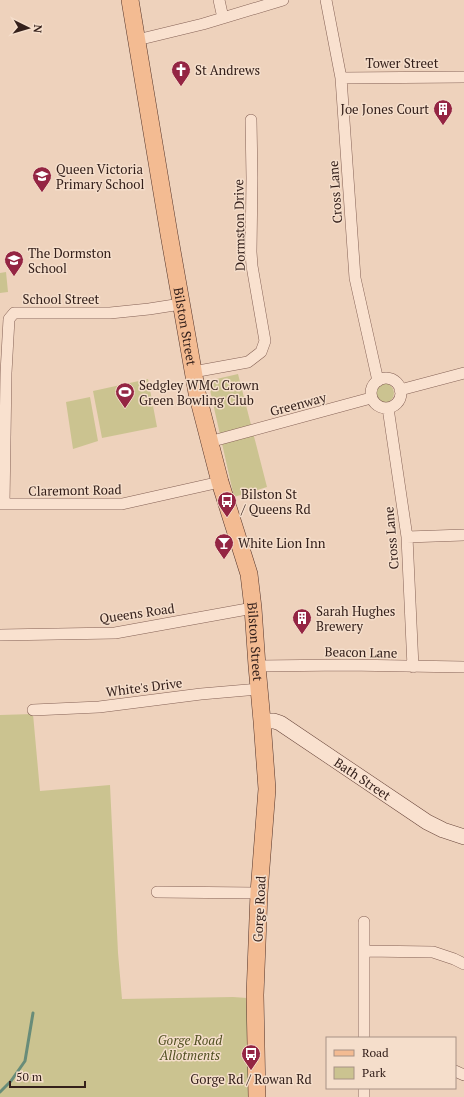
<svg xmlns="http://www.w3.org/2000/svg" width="464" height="1097" font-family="'PT Serif',serif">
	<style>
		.green { fill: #cbc390 }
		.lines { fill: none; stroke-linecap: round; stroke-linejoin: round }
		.stream { stroke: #688c79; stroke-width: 3 }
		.street-casing { stroke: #856256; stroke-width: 12 }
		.secondary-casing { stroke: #674439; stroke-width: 16 }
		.primary-casing { stroke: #52332a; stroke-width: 18 }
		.street { stroke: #f9e1cf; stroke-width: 11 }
		.secondary { stroke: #f9e1cf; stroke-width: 15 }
		.primary { stroke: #f3bb92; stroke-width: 17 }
		.labels { text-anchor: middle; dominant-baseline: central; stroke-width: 3; stroke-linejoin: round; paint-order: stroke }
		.street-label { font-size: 13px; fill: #34201b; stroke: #f5decb }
		.poi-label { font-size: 13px; fill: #34201b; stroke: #f5decb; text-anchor: start }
		.park-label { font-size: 13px; font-style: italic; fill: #515021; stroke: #f5decb }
	</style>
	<rect width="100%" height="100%" fill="#eed2bc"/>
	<path class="green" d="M6 272 8 292 0 293V273Z
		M238 374 267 487 234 497 208 381Z
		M148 379 157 427 102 438 93 391Z
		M374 393a10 10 0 1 1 20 0a10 10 0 1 1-20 0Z
		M90 397 98 441 73 449 66 402Z
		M33 714 40 791 110 785 118 953 122 999 233 997 247 998 251 1097H0V715Z"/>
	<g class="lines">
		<path class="stream" d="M0 1092 11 1081 25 1061 33 1013"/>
		<g class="street-casing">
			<path id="street" d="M219 0 223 18
				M326 0 341 78 355 278 378 381
				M137 40 203 24 283 0
				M341 78 464 77
				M193 372 248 362 261 352 265 341 252 266 251 252 252 178 251 120
				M371 393a15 15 0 1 1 30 0a15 15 0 1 1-30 0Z
				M400 390 464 373
				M388 408 407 537 413 667
				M209 442 371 398
				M0 504H122L220 482
				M4 504 6 373 9 319 14 313H110L149 309 181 304
				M407 537 464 535
				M0 635 115 633 253 608
				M257 666 347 665 464 667
				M33 710 99 707 201 694 258 689
				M157 892 259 893
				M365 951 433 952 454 959 464 964
				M364 1038V922
				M455 1071 464 1075
				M364 1088V1097"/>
		</g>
		<g class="secondary-casing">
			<g id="secondary">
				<path id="s1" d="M262 721H274L280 723 427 822 443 830 464 837"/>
			</g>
		</g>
		<g class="primary-casing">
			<g id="primary">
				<path id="s2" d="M130 0 169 234 197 393 220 482 249 574 253 608 257 666 262 721 267 789 259 893 255 995 257 1097"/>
			</g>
		</g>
		<use href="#street" class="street"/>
		<use href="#secondary" class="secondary"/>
		<use href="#primary" class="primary"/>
	</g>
	<defs>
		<g id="church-pin" transform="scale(1)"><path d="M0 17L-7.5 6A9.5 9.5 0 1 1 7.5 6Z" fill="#942543" stroke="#f5decb"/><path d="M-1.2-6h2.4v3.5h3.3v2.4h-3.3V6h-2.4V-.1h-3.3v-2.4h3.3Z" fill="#fff"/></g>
		<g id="building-pin" transform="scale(1)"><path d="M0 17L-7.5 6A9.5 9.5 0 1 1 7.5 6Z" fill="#942543" stroke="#f5decb"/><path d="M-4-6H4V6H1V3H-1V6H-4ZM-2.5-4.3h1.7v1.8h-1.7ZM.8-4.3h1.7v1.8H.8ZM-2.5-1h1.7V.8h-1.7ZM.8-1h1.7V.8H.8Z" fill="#fff"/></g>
		<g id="school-pin" transform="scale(1)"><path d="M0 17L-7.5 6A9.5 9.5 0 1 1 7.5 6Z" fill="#942543" stroke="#f5decb"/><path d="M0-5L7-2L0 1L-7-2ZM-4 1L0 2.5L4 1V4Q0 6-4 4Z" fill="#fff"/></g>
		<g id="stadium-pin" transform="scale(1)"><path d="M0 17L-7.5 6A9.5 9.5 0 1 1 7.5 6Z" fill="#942543" stroke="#f5decb"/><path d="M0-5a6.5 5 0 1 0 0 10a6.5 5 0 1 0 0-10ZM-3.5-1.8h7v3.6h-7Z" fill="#fff"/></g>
		<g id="bus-pin" transform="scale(1)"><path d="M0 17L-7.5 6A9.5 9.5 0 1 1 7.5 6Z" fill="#942543" stroke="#f5decb"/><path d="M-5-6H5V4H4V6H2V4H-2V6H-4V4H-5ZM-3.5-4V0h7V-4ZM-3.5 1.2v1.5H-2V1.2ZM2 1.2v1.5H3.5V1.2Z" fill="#fff"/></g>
		<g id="bar-pin" transform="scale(1)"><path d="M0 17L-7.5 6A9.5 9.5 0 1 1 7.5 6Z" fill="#942543" stroke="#f5decb"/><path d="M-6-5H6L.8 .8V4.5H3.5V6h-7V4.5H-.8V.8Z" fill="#fff"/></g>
	</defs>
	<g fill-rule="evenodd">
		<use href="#church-pin" x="181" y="70"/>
		<use href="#building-pin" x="443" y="109"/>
		<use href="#school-pin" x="42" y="176"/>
		<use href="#school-pin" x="14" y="260"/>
		<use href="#stadium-pin" x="125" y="392"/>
		<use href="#bus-pin" x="227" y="501"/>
		<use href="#bar-pin" x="224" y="543"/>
		<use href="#building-pin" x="302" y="618"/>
		<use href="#bus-pin" x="251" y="1054"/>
	</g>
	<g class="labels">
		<g class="street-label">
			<text x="402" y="63">Tower Street</text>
			<text transform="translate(335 192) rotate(-94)">Cross Lane</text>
			<text transform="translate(239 225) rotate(-91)">Dormston Drive</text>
			<text x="61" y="299">School Street</text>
			<text stroke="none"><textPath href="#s2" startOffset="331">Bilston Street</textPath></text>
			<text transform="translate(298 404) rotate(-15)">Greenway</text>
			<text transform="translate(75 490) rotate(-1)">Claremont Road</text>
			<text transform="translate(391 538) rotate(-95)">Cross Lane</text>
			<text transform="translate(137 613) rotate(-8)">Queens Road</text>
			<text stroke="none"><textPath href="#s2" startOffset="655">Bilston Street</textPath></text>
			<text transform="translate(361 652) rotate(1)">Beacon Lane</text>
			<text transform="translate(144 687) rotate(-7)">White's Drive</text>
			<text stroke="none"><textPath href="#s1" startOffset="118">Bath Street</textPath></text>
			<text transform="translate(259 909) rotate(-87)">Gorge Road</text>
		</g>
		<g class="poi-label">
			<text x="195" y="70">St Andrews</text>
			<text x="429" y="109" text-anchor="end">Joe Jones Court</text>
			<text x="56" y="169">Queen Victoria<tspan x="56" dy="15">Primary School</tspan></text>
			<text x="28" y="253">The Dormston<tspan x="28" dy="15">School</tspan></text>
			<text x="139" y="385">Sedgley WMC Crown<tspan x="139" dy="15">Green Bowling Club</tspan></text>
			<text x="241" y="494">Bilston St<tspan x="241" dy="15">/ Queens Rd</tspan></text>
			<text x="238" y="543">White Lion Inn</text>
			<text x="316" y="611">Sarah Hughes<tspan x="316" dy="15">Brewery</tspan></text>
			<text x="251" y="1079" text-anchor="middle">Gorge Rd / Rowan Rd</text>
		</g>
		<g class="park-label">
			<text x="190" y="1040">Gorge Road<tspan x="190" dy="15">Allotments</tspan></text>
		</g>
	</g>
	<rect x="326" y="1037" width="130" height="52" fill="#f5decb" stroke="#a89285"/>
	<rect x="334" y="1050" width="20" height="6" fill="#f3bb92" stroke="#a89285"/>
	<text x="362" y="1057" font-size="12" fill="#34201b">Road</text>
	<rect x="334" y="1067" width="20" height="12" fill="#cbc390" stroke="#a89285"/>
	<text x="362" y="1077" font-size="12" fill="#34201b">Park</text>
	<g transform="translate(28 28) rotate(95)" stroke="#f5decb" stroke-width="3" paint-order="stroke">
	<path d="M0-3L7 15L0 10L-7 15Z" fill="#34201b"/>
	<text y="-6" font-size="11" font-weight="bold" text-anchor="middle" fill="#34201b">N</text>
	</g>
	<path d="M10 1081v6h75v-6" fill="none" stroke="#34201b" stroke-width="2"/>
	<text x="16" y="1081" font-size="12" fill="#34201b" stroke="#f5decb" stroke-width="3" paint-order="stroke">50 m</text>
</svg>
